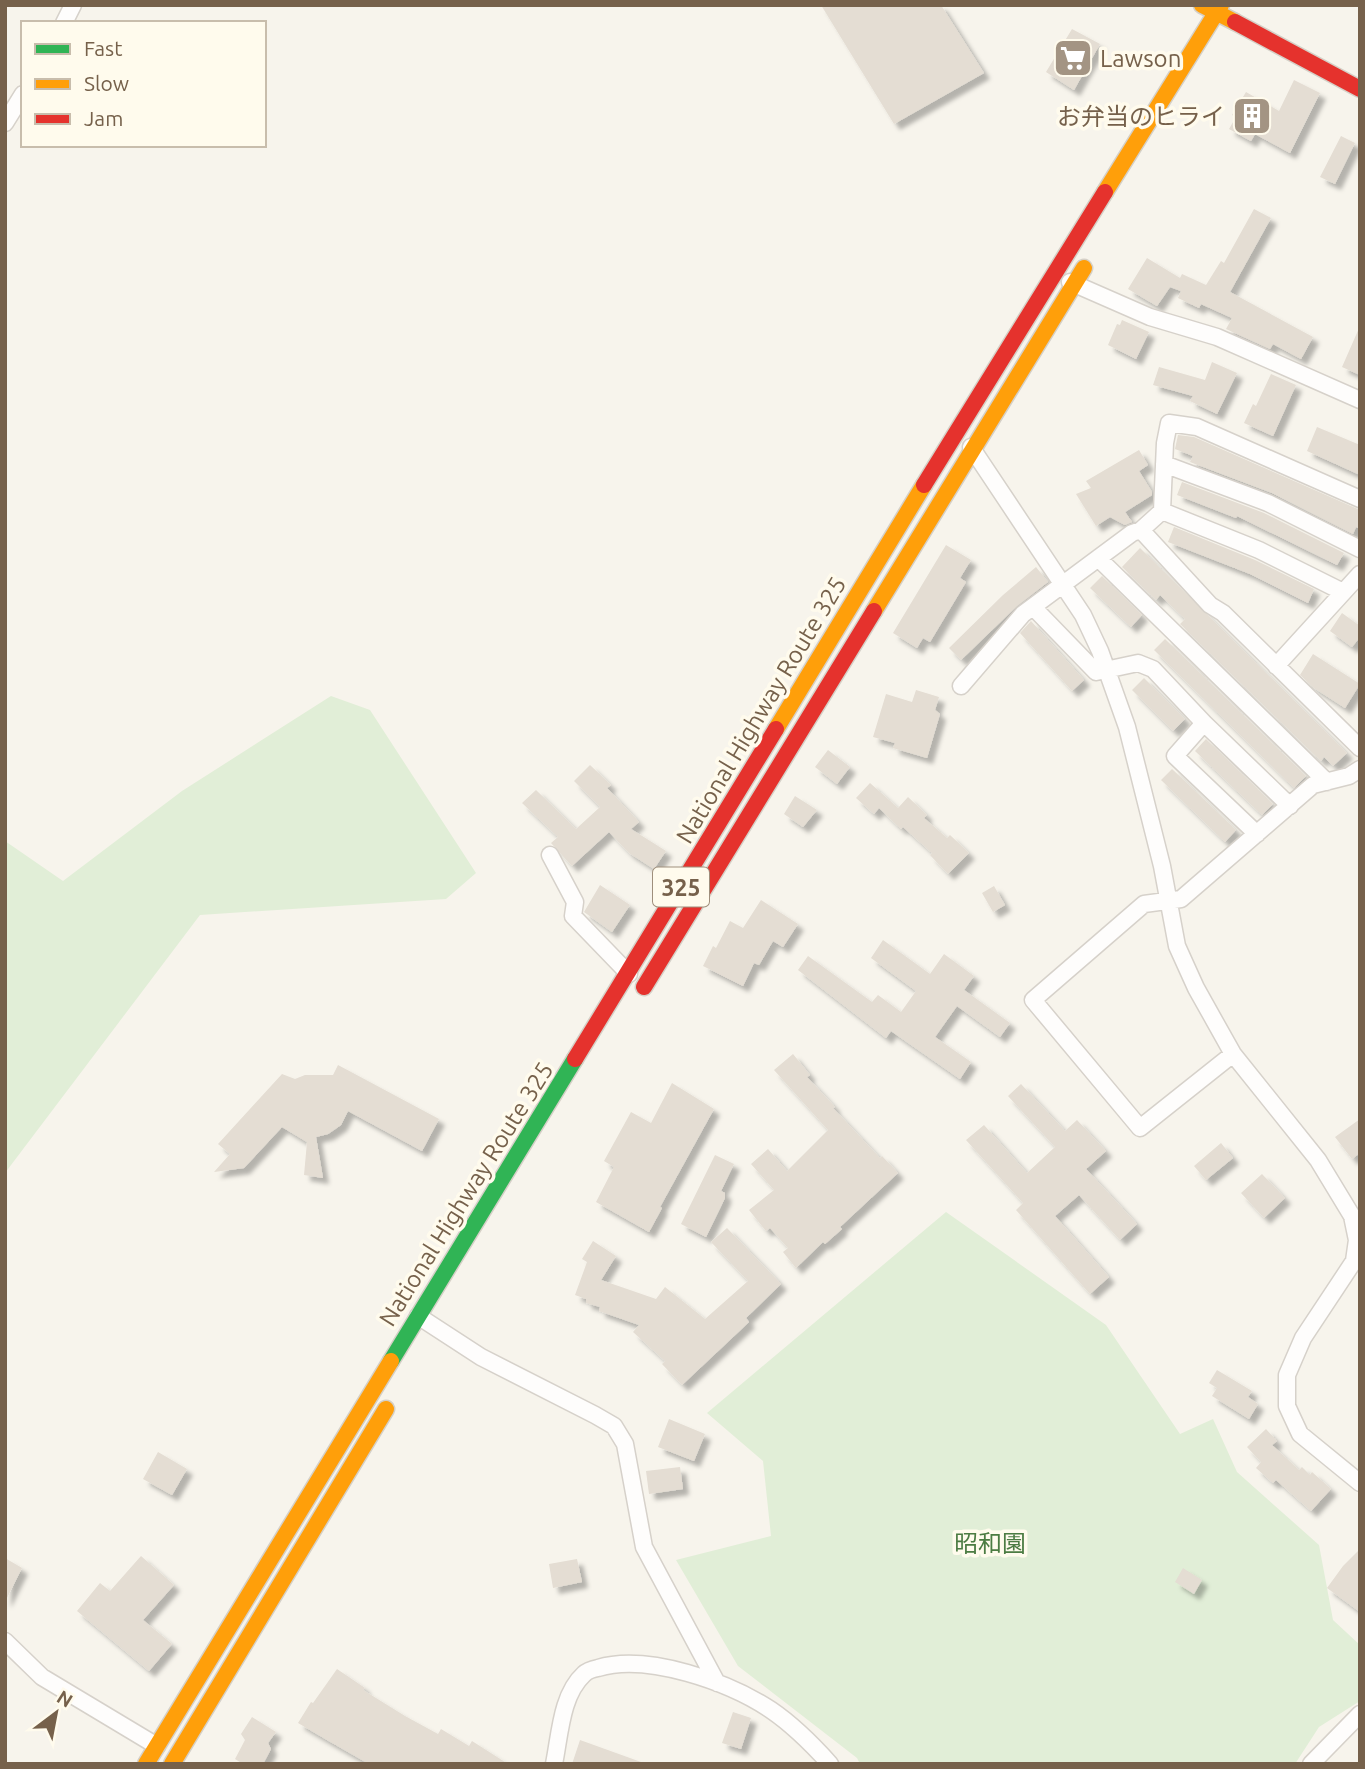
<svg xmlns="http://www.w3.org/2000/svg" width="1365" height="1769" font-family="Ubuntu,'Noto Sans JP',sans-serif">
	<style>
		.green { fill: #e1eed7 }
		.building { fill: #e4ddd3; filter: url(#shadow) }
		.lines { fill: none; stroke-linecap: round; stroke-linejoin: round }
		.street-casing { stroke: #d6d1ca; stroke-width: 19 }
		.fast-casing { stroke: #d5d0c7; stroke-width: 19 }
		.slow-casing { stroke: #d5d0c7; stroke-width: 19 }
		.jam-casing { stroke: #d5d0c7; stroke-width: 19 }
		.street { stroke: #fefdfc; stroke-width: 16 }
		.fast { stroke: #30b455; stroke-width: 16 }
		.slow { stroke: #ff9f0a; stroke-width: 16 }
		.jam { stroke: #e5322d; stroke-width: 16 }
		.labels { text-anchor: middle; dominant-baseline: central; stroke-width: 7; stroke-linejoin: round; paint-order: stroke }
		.shield { fill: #fffbed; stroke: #9f8f7c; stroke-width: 2 }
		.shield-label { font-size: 23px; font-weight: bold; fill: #76614b }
		.poi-label { font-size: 24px; fill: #76614b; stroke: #fffbed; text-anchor: start }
		.street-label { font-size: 24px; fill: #76614b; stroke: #fffbed }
		.park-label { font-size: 24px; fill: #4c7c43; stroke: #fffbed }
	</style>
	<defs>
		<filter id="shadow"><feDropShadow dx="6" dy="6" stdDeviation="2" flood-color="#0004"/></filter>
	</defs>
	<rect width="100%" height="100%" fill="#f7f4ec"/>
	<path class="green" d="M331 696 370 710 476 873 446 899 200 915 5 1173V841L63 881 182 791Z
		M946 1212 1106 1325 1180 1434 1213 1419 1237 1472 1319 1545 1333 1620 1360 1645V1701L1319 1727 1295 1764H860L857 1758 738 1666 676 1560 771 1536 763 1461 707 1413Z"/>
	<path class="building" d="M821 5H941L984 73 894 124Z
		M1072 29 1100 44 1074 90 1046 72Z
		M1294 80 1320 93 1290 153 1255 134 1251 141 1229 129 1236 117 1232 115 1246 92 1279 111Z
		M1341 136 1355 143 1335 184 1320 177Z
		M1254 209 1271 218 1230 292 1313 337 1301 359 1273 344 1270 349 1226 329 1232 318 1201 304 1199 308 1178 298 1181 291 1170 287 1157 306 1128 289 1147 258 1180 278 1182 274 1206 285 1221 261 1224 263Z
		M1122 320 1149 332 1136 359 1108 345 1117 324 1120 325Z
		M1360 326V375L1342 367Z
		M1212 362 1237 373 1217 414 1190 401 1193 396 1153 385 1159 367 1205 380Z
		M1271 374 1296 385 1273 436 1244 423 1253 404 1256 406Z
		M1317 427 1360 445V475L1307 451Z
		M1178 435 1194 437 1360 510V529L1356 527 1353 534 1272 493 1190 462 1193 456 1175 449Z
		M1139 450 1148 465 1139 471 1152 492V495L1125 512 1132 522 1125 525 1110 517 1096 526 1076 494 1091 488 1086 481Z
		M1182 482 1264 513 1344 553 1337 565 1237 516 1236 518 1177 495Z
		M1174 527 1255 560 1314 589 1308 603 1250 574 1168 542Z
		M946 545 971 560 960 578 966 582 930 642 923 638 917 648 893 633Z
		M1140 548 1347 753 1333 766 1324 757 1321 761 1180 624 1185 619 1160 595 1156 600 1122 567Z
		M1036 567 1048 582 1017 606 961 660 949 648 1003 595Z
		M1102 576 1142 615 1131 627 1090 588Z
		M1342 613 1360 626V637L1352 647 1330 631Z
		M1031 621 1084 680 1072 691 1020 633Z
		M1165 639 1306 776 1294 788 1154 650Z
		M1313 654 1360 684 1345 708 1314 688 1300 675Z
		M1144 678 1185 719 1173 731 1132 690Z
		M916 690 939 697 935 710 940 714 927 758 893 748 895 743 873 737 886 694 912 702Z
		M1206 739 1273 804 1262 815 1195 751Z
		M828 750 850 767 837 784 815 767Z
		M590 765 611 785 607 788 639 822 631 829 666 851 654 869 629 853 609 832 572 866 551 843 558 837 522 803 536 790 576 829 600 807 574 781Z
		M1172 769 1236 830 1225 842 1161 780Z
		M870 783 898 808 908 797 927 815 924 818 947 838 950 835 969 853 948 874 930 855 932 853 903 827 901 829 879 808 874 814 856 798Z
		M795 796 817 810 803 827 784 814Z
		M600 885 630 905 612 932 584 912Z
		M994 886 1005 905 993 912 982 893Z
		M761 900 798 924 783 947 773 941 759 965 754 963 743 986 703 966 713 946 716 948 730 921 743 928Z
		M883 940 930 974 944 954 974 976 964 990 1010 1023 1000 1037 957 1006 935 1037 971 1062 960 1079 891 1031 886 1038 798 970 808 956 872 1002 878 995 901 1012 916 991 871 958Z
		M793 1054 810 1075 807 1077 835 1107 833 1108 880 1158 882 1156 898 1173 840 1227 842 1229 825 1244 823 1242 796 1268 783 1252 788 1248 770 1228 766 1231 749 1210 774 1190 751 1164 768 1149 787 1171 828 1130 774 1070Z
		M338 1065 439 1119 422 1151 348 1111 341 1125 328 1134 316 1137 323 1178 304 1175 307 1142 282 1127 244 1168 214 1172 230 1154 218 1144 282 1074 295 1079 305 1075H333Z
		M672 1083 714 1109 660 1207 662 1208 649 1232 596 1202 614 1167 604 1161 631 1112 651 1123Z
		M1021 1084 1065 1131 1077 1120 1106 1151 1086 1169 1137 1224 1120 1240 1079 1195 1055 1216 1109 1277 1090 1294 1016 1210 1023 1203 966 1140 984 1125 1027 1173 1055 1147 1008 1096Z
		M1360 1119V1153L1352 1159 1335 1137Z
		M1221 1143 1233 1158 1206 1180 1194 1166Z
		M715 1155 734 1164 721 1191 725 1193V1198L706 1237 681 1224Z
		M1262 1174 1285 1198 1264 1218 1241 1193Z
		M727 1228 781 1284 746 1318 749 1322 682 1385 662 1364 665 1361 633 1332 639 1325 599 1311 600 1307 586 1303V1299L575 1295 587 1262 582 1259 593 1241 616 1256 601 1280 656 1299 665 1287 705 1319 748 1281 711 1242Z
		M1217 1370 1252 1391 1248 1397 1258 1404 1249 1419 1212 1396 1217 1388 1209 1383Z
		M669 1419 705 1434 694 1461 658 1447Z
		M1266 1429 1277 1441 1272 1445 1299 1470 1302 1467 1310 1475 1312 1472 1331 1489 1311 1511 1276 1480 1273 1483 1256 1468 1261 1462 1247 1447Z
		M158 1452 187 1469 172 1495 143 1479Z
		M680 1467 683 1489 649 1494 646 1471Z
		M1360 1549V1612L1327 1588 1343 1566Z
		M141 1556 174 1585 143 1620 172 1644 149 1671 77 1611 100 1583 110 1591Z
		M5 1558 22 1568 5 1602Z
		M577 1559 582 1582 553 1588 549 1564Z
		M1183 1568 1202 1580 1194 1594 1175 1582Z
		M337 1669 365 1688 363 1690 405 1716 438 1734 441 1729 469 1746 472 1741 508 1764H369L327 1740 298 1723 311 1702 313 1703Z
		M733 1712 751 1718 741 1749 722 1743Z
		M252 1717 276 1732 268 1743 271 1749 263 1764H243L235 1759 245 1740 241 1734Z
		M580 1740 641 1762V1764H572Z"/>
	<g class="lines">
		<g class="street-casing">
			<path id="street" d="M64 23 73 5
				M5 123 23 94
				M1070 282 1150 317 1217 337 1360 400
				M971 447 1083 615 1100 651 1127 727 1162 866 1177 946 1196 988 1233 1054 1318 1160 1352 1216 1357 1240 1354 1261 1303 1338 1287 1375V1406L1300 1434 1360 1483
				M1164 464 1268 503 1360 549
				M1162 511 1259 550 1343 592
				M1141 530 1210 605 1223 613 1360 748
				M1098 558 1327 782
				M1033 607 1096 672 1138 663 1153 669 1204 723 1175 756 1257 834
				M1276 666 1360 574
				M961 686 1023 614 1132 533 1141 530 1162 511 1165 443 1169 423 1197 427 1360 499
				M1204 723 1290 806
				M550 855 575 902 573 916 629 974
				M1233 1054 1140 1128 1033 1000 1144 904 1181 899 1313 785 1349 776 1360 769
				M418 1316 481 1357 595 1415 614 1426 625 1444 644 1547 717 1683
				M5 1641 42 1677 157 1746
				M554 1764C560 1735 561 1695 584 1674 588 1670 593 1669 598 1668 647 1653 729 1682 771 1710 793 1725 812 1744 830 1764
				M1311 1764 1360 1714"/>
		</g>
		<g class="fast-casing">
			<path id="fast" d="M391 1361 575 1059"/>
		</g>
		<g class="slow-casing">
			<path id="slow" d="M1202 5 1235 22
				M1105 192 1221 5
				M874 611 1084 268
				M776 729 924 485
				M146 1764 391 1361
				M172 1764 386 1409"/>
		</g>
		<g class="jam-casing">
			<path id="jam" d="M1235 22 1360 89
				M924 485 1105 192
				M644 987 874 611
				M575 1059 776 729"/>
		</g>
		<use href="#street" class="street"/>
		<use href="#fast" class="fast"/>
		<use href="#slow" class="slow"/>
		<use href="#jam" class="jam"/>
	</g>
	<defs>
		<g id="supermarket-square" transform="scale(2.0125)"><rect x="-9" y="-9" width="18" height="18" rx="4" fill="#a39483" stroke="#fffbed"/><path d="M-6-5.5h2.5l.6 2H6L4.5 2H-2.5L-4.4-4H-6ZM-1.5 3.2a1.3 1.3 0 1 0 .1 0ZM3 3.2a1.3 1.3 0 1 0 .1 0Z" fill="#fff"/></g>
		<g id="building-square" transform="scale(2.0125)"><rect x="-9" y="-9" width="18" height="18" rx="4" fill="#a39483" stroke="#fffbed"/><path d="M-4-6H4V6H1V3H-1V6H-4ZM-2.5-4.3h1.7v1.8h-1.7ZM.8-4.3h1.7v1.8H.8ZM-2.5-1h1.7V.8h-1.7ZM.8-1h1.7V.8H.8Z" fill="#fff"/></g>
	</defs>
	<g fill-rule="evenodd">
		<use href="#supermarket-square" x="1073" y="58"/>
		<use href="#building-square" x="1252" y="116"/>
	</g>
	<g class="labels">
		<rect class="shield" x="653" y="867.5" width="56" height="39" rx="5"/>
		<g class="shield-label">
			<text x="681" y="887">325</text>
		</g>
		<g class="poi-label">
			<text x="1100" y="58">Lawson</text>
			<text x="1225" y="116" text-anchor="end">お弁当のヒライ</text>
		</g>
		<g class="street-label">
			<text transform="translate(761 710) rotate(-59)">National Highway Route 325</text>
			<text transform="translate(466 1194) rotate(-58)">National Highway Route 325</text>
		</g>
		<g class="park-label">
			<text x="990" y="1543">昭和園</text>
		</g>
	</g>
	<rect width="1365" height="1769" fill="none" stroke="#76614b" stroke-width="14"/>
	<rect x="21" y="21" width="245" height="126" fill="#fffbed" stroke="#c8bdac" stroke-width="2"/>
	<rect x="35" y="44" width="35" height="10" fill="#30b455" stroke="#c8bdac" stroke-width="2"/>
	<text x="84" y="56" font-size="21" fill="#76614b">Fast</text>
	<rect x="35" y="79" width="35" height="10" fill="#ff9f0a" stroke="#c8bdac" stroke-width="2"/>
	<text x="84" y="91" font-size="21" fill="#76614b">Slow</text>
	<rect x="35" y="114" width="35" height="10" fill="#e5322d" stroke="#c8bdac" stroke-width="2"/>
	<text x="84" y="126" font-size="21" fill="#76614b">Jam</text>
	<g transform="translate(56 1713) rotate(32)" stroke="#fffbed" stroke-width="5" paint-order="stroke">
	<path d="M0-5L12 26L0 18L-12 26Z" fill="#76614b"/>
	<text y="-10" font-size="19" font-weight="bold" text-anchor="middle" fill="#76614b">N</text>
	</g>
</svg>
